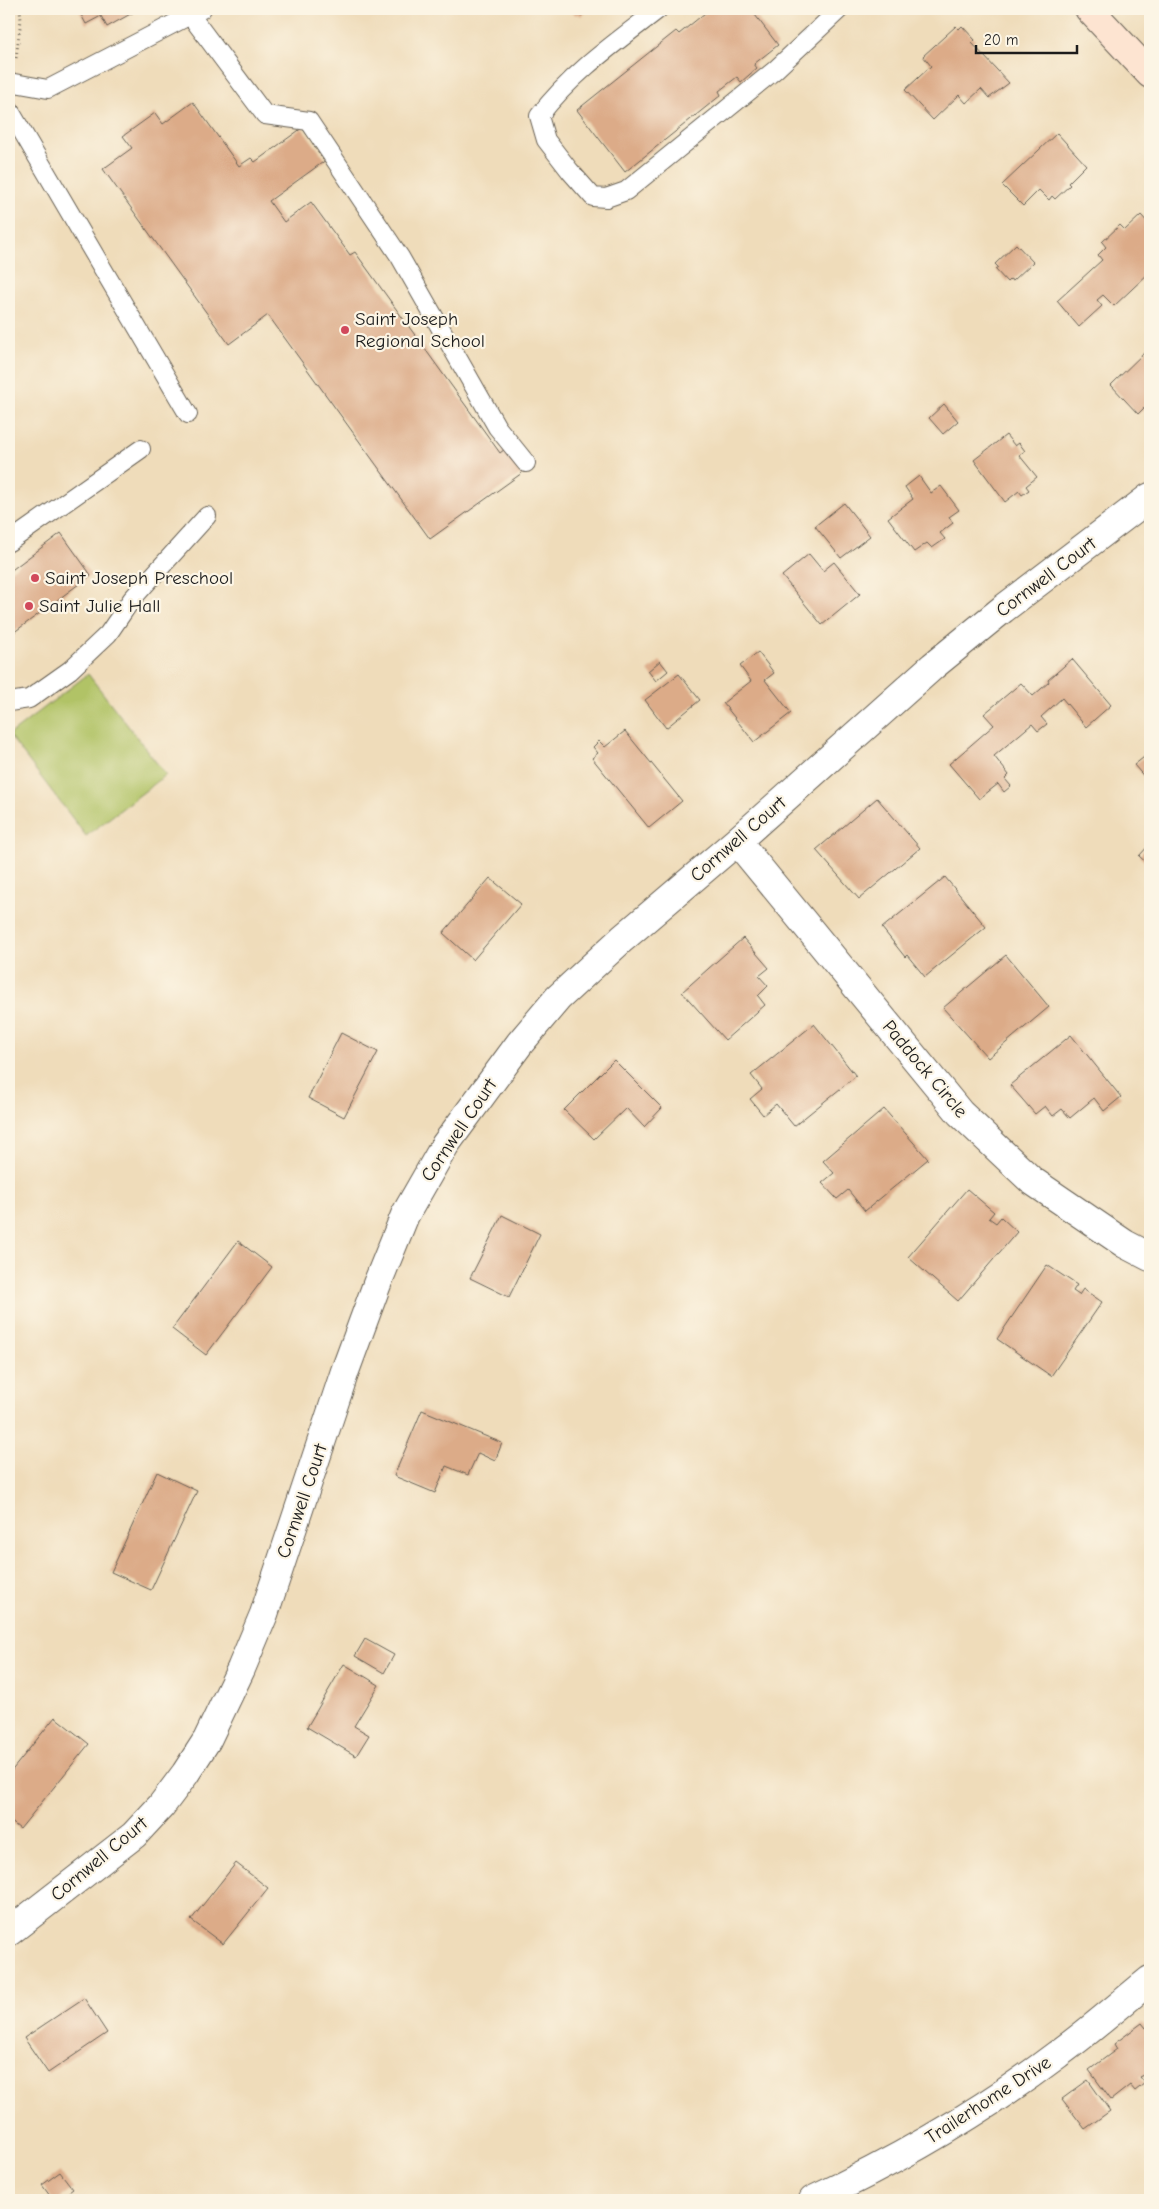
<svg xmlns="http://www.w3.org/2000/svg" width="1159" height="2209" font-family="'Comic Neue',sans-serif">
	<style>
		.green { fill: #b1c366; stroke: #667041 }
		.building { fill: #dcab88 }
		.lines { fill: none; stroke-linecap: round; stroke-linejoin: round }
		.service-casing { stroke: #665f53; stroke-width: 20 }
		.minor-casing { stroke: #665f53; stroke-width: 30 }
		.secondary-casing { stroke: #665f53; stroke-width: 30 }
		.path { stroke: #665f53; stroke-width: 3; stroke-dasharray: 1 4; stroke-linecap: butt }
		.service { stroke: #fff; stroke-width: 18 }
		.minor { stroke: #fff; stroke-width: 28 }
		.secondary { stroke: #fde4d1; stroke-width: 28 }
		.poi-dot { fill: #d1495b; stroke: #fcf5e5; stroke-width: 2 }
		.labels { text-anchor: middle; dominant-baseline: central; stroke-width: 4.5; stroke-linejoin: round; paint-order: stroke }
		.poi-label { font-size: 19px; fill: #1c1c1c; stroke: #fcf5e5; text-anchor: start }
		.street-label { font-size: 19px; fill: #1c1c1c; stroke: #fcf5e5 }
	</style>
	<rect width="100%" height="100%" fill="#fcf5e5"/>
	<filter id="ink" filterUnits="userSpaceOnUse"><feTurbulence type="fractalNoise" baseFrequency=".02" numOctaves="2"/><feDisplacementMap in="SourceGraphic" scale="10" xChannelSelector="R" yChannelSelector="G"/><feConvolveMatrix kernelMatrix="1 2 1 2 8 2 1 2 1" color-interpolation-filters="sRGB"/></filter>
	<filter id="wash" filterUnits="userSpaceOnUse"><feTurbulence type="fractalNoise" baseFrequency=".0096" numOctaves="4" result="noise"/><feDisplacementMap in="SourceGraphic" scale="20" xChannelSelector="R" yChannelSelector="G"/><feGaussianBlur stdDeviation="1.12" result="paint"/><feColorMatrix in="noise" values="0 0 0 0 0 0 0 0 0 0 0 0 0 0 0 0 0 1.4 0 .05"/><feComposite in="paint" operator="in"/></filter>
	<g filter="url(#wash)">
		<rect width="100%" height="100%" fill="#efdcba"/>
		<path class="green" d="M88 674 166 775 86 836 9 735Z"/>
		<g id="blocks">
			<path class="building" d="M78 9H133L134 12 107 27 101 16 86 24Z
				M570 9H588L581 16 578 13 576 15Z
				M710 9H755L752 11 778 45 754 64 757 68 741 82 737 77 719 91 721 95 625 172 577 110 676 31 679 34Z
				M774 9H791L783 16Z
				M956 26 959 29 962 26 975 40 972 43 1009 83 989 98 981 89 966 103 959 95 933 120 905 90 931 66 923 56Z
				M193 102 239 166 251 158 255 162 302 128 326 160 269 201 284 222 311 202 350 255 355 252 500 453 505 449 522 473 430 539 268 315 229 344 103 169 132 148 123 136 155 113 163 124Z
				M1057 133 1086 165 1068 183 1070 185 1055 199 1052 196 1049 200 1039 190 1023 206 1002 185Z
				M1141 215 1150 225V265L1147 268 1150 272 1114 306 1103 295 1097 300 1102 306 1079 327 1057 301 1102 260 1098 255 1106 247 1102 242 1120 225 1125 230Z
				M1016 244 1033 262 1013 281 1010 279 1007 282 995 269 998 267 995 264Z
				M1150 347V402L1138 414 1111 385Z
				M944 404 958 421 943 434 929 418Z
				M1006 435 1015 446 1019 443 1025 451 1019 455 1037 477 1026 486 1029 490 1022 495 1019 491 1005 502 974 460Z
				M919 476 931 493 941 486 959 510 949 517 953 523 940 533 945 539 932 548 927 543 914 552 888 518 913 499 905 487Z
				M844 503 870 536 841 558 815 526Z
				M61 533 91 575 9 636V572Z
				M809 554 823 571 834 562 860 594 822 625 782 576Z
				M758 652 774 673 765 680 791 713 754 742 723 703 751 681 740 666Z
				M1072 659 1111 705 1086 727 1062 698 1041 717 1047 724 1038 731 1032 724 994 756 1009 775 1005 779 1011 786 1004 792 998 784 979 799 949 764 994 725 984 714 1021 683 1033 696 1049 682 1048 680Z
				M660 661 668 671 656 681 648 671Z
				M679 674 700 700 666 728 645 700Z
				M625 731 682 801 649 828 592 758 598 753 593 747 599 741 605 747Z
				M1148 754 1150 758V777L1147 780 1134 765Z
				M877 798 920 848 859 899 816 850Z
				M1150 844V866L1139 856Z
				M945 877 986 927 925 977 907 955 905 957 882 928Z
				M490 878 521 904 473 960 443 933Z
				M743 938 769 968 759 976 768 986 758 996 765 1005 725 1040 682 992Z
				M1006 955 1049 1007 988 1058 943 1008Z
				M814 1024 856 1076 794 1126 776 1104 763 1115 750 1099 762 1089 751 1075Z
				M341 1033 378 1052 344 1117 308 1098Z
				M1071 1035 1121 1097 1104 1111 1094 1098 1070 1118 1062 1109 1053 1116 1045 1106 1035 1114 1010 1085Z
				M614 1060 662 1108 644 1127 626 1108 594 1139 564 1110Z
				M884 1109 928 1159 865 1211 848 1190 837 1199 822 1183 834 1173 823 1161Z
				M967 1189 994 1212 989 1218 996 1223 1001 1217 1017 1232 958 1301 908 1257Z
				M502 1215 540 1234 509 1297 470 1278Z
				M238 1241 272 1267 206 1355 172 1329Z
				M1047 1265 1077 1285 1073 1291 1079 1295 1083 1289 1102 1302 1051 1376 997 1339Z
				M422 1410 502 1443 495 1461 478 1453 468 1475 446 1466 435 1493 394 1476Z
				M157 1472 197 1491 151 1590 111 1572Z
				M365 1639 394 1655 384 1673 355 1656Z
				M344 1664 379 1685 354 1726 369 1735 356 1756 307 1727Z
				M55 1717 89 1744 20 1829 9 1820V1774Z
				M236 1863 268 1888 223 1944 191 1920Z
				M84 1998 107 2033 48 2073 24 2038Z
				M1142 2023 1146 2028 1150 2025V2082L1144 2075 1140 2077 1145 2083 1135 2091 1130 2085 1111 2100 1089 2070 1117 2049 1114 2044Z
				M1088 2080 1110 2111 1085 2129 1062 2099Z
				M60 2172 73 2189 58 2200H53L42 2185Z"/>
		</g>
	</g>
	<g filter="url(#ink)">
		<use href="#blocks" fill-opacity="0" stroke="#665f53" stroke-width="1"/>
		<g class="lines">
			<g class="service-casing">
				<path id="service" d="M659 9C615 43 573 72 539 116L546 140 570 171 593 197 606 198 626 191 775 70 840 9
					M191 16 265 115 309 121 400 257 497 427 526 463
					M9 82 48 89 202 9
					M9 109 188 414
					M9 542 141 449
					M9 702 29 699 70 670 108 634 132 599 207 516"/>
			</g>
			<g class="minor-casing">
				<path id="minor" d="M737 841 960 1113 1031 1180 1125 1244 1150 1257
					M9 1932 134 1835 161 1806 185 1774 207 1740 241 1669 264 1614 345 1371 377 1284 405 1215 445 1145 520 1043 558 998 622 939 737 841 933 666 1003 609 1150 497
					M813 2200C898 2160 983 2111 1058 2054 1090 2031 1119 2005 1150 1980"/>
			</g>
			<g class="secondary-casing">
				<path id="secondary" d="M1089 9 1150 74"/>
			</g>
			<path class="path" d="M16 58 21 20 20 9"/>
			<use href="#service" class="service"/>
			<use href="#minor" class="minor"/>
			<use href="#secondary" class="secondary"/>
		</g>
	</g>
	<g class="poi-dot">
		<circle cx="345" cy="330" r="5"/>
		<circle cx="35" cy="578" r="5"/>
		<circle cx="29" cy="606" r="5"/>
	</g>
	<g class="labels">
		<g class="poi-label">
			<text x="355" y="319">Saint Joseph<tspan x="355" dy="22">Regional School</tspan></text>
			<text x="45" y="578">Saint Joseph Preschool</text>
			<text x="39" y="606">Saint Julie Hall</text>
		</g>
		<g class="street-label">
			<text transform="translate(1046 577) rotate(-37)">Cornwell Court</text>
			<text transform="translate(738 839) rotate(-41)">Cornwell Court</text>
			<text transform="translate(925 1069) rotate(50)">Paddock Circle</text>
			<text transform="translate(459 1130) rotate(-56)">Cornwell Court</text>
			<text transform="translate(302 1501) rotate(-71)">Cornwell Court</text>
			<text transform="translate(99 1859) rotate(-40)">Cornwell Court</text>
			<text transform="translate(988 2100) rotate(-33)">Trailerhome Drive</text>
		</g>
	</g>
	<rect width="1159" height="2209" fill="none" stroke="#fcf5e5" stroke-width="30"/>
	<path d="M976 45v8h101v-8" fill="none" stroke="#1c1c1c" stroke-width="2.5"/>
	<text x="984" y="45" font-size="15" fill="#1c1c1c" stroke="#fcf5e5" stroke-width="4" paint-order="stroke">20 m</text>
</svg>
